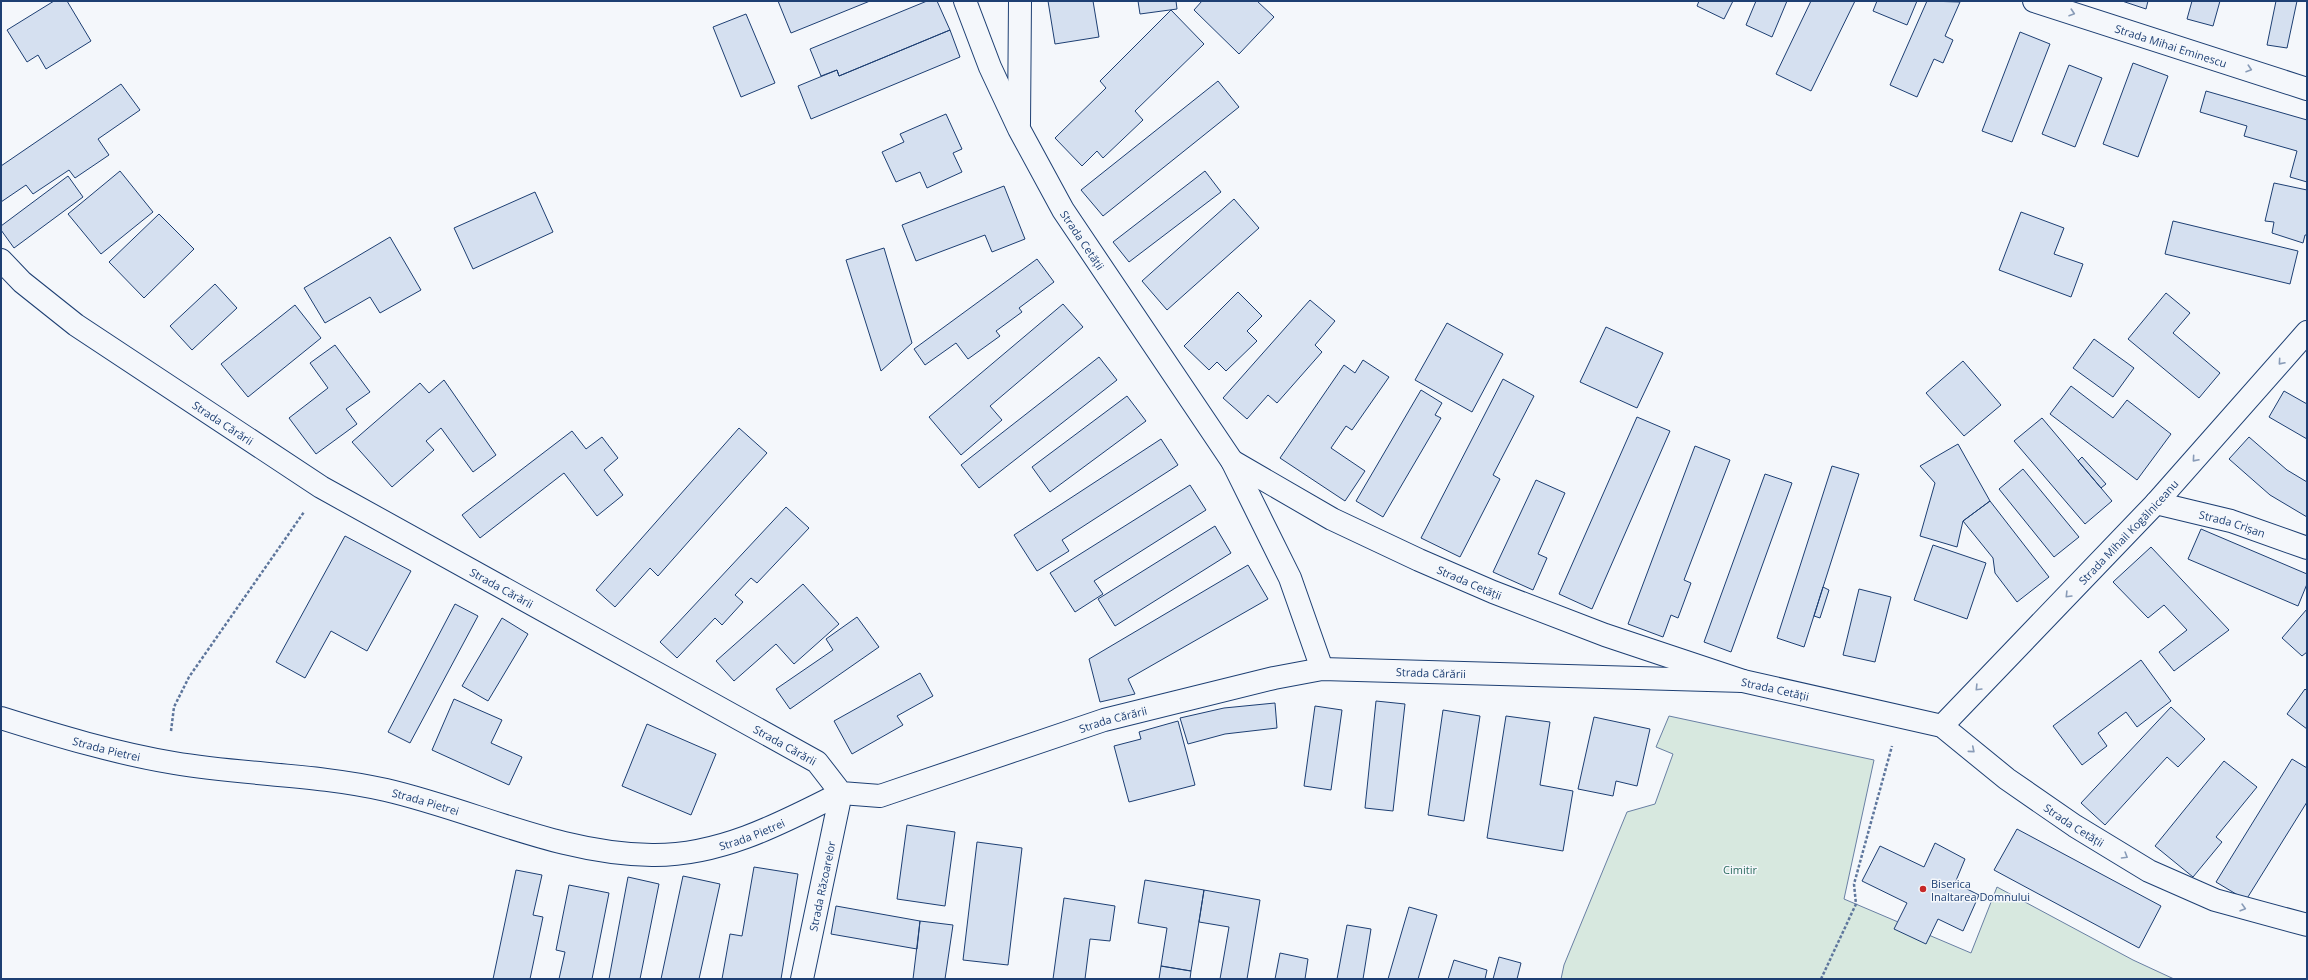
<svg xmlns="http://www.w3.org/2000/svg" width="2308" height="980" font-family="'Open Sans',sans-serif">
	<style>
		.green { fill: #d7e8df; stroke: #687fa3 }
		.building { fill: #d5e0f0; stroke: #1d3f73 }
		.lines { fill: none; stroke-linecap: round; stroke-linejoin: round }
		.street-casing { stroke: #1d3f73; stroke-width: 24 }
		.path { stroke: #5e769c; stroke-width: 2.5; stroke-dasharray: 3 2; stroke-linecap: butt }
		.street { stroke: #f4f7fb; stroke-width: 22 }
		.oneway { stroke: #889bb7 }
		.poi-dot { fill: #c62828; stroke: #f4f7fb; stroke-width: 1.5 }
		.labels { text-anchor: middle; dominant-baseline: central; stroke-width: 3; stroke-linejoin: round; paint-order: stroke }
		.street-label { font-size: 11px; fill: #1d3f73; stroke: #f4f7fb }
		.park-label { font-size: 11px; fill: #2c6c60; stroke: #f4f7fb }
		.poi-label { font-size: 11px; fill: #1d3f73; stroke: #f4f7fb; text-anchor: start }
	</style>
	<rect width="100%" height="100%" fill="#f4f7fb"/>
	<path class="green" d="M1669 716 1874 760 1844 899 1971 953 1997 887 2133 960 2174 979H1561L1564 965 1627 812 1655 804 1673 754 1656 747Z"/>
	<path class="building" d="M54 1H67L91 41 46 69 38 55 27 62 7 30Z
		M778 1H870L791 33Z
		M927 1H937L950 30 839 76 837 70 821 76 810 49Z
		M1048 1H1093L1099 37 1055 44Z
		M1138 1H1176L1177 9 1140 14Z
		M1202 1H1257L1274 17 1239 54 1194 10Z
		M1699 1H1733L1724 19 1697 6Z
		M1756 1H1787L1772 37 1746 25Z
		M1811 1H1855L1811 91 1776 74Z
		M1877 1H1917L1907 25 1873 11Z
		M1927 1 1960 2 1945 36 1953 40 1943 63 1934 59 1917 97 1890 85Z
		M2122 1H2148L2146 9Z
		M2192 1H2220L2213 26 2187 19Z
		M2276 1H2297L2287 48 2267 45Z
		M1171 10 1204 44 1135 111 1143 120 1103 158 1097 151 1082 166 1055 138 1106 88 1100 81Z
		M746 14 775 83 741 97 713 27Z
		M950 30 960 57 811 119 798 86 837 70 839 76Z
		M2020 32 2050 44 2012 142 1982 131Z
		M2133 63 2168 76 2138 157 2103 144Z
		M2069 65 2102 78 2075 147 2042 134Z
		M1218 81 1239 107 1103 216 1081 190Z
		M121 84 140 110 98 139 109 155 75 178 69 170 33 194 26 185 1 202V166Z
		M2206 91 2307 120V182L2290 177 2297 151 2244 136 2247 126 2200 112Z
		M946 114 962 149 953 153 962 172 927 188 920 172 896 182 882 152 904 142 900 134Z
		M120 171 153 212 101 254 68 214Z
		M1205 171 1221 192 1129 262 1113 242Z
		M68 176 83 197 14 248 1 230V226Z
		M2274 183 2307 190V235H2305L2303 243 2272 233 2274 222 2265 221Z
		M1004 186 1025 239 992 252 985 235 916 261 902 225Z
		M535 192 553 232 473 269 454 228Z
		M1234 199 1259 228 1167 310 1142 281Z
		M2021 212 2064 228 2054 254 2083 264 2071 297 1999 270Z
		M159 214 194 249 144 298 109 262Z
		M2173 221 2298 251 2290 284 2165 254Z
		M390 237 421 290 380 313 370 297 325 323 304 288Z
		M884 248 912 343 881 371 846 260Z
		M1037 259 1054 282 1019 308 1022 312 996 331 1000 336 968 359 956 343 925 365 914 349Z
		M215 284 237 308 192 350 170 326Z
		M1238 292 1262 316 1247 331 1257 341 1226 371 1217 362 1209 370 1184 346Z
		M2166 293 2190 313 2173 333 2220 373 2199 398 2128 339Z
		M1310 300 1335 321 1315 345 1322 352 1277 403 1268 395 1247 419 1223 398Z
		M1063 304 1083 327 990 406 1002 420 961 455 929 417Z
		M295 305 321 338 248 397 221 364Z
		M1447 323 1503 354 1472 412 1415 380Z
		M1606 327 1663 353 1637 408 1580 382Z
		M2094 339 2134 368 2113 397 2073 368Z
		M335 345 370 392 346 409 357 424 316 454 289 418 328 388 310 363Z
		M1099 357 1117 380 979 488 961 465Z
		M1363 360 1389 377 1352 430 1346 426 1331 448 1365 471 1345 501 1280 458 1344 365 1355 373Z
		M1963 361 2001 405 1964 436 1926 393Z
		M1503 379 1534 396 1493 475 1500 479 1460 557 1421 538Z
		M444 380 496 455 473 472 441 428 426 441 434 450 392 487 352 442 420 383 429 393Z
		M2071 386 2113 418 2127 400 2171 434 2137 480 2050 414Z
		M1421 390 1442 403 1435 415 1441 418 1383 517 1356 501Z
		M2284 391 2307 404V439L2269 417Z
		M1127 396 1146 421 1050 492 1032 467Z
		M1637 417 1670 431 1592 609 1559 594Z
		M2042 418 2112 501 2085 524 2014 441Z
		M739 428 767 453 658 576 650 568 615 607 596 590Z
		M572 431 586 449 602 437 618 458 604 470 623 495 597 516 564 473 480 538 462 515Z
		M2249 437 2287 470 2307 482V517L2270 495 2229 459Z
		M1161 439 1178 465 1062 540 1069 551 1037 571 1014 535Z
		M1958 444 1990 501 1963 521 1957 547 1920 536 1935 483 1920 466Z
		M1695 446 1730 460 1684 580 1691 583 1678 618 1671 615 1663 637 1628 624Z
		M2082 457 2106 484 2101 488 2078 461Z
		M1832 466 1859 474 1804 647 1777 638Z
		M2023 469 2079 537 2054 557 1999 489Z
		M1765 474 1792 483 1731 652 1704 642Z
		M1536 480 1565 493 1538 554 1547 558 1533 590 1493 572Z
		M1190 485 1206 510 1094 581 1103 594 1075 612 1050 573Z
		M1990 501 2049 577 2017 602 1995 573 1993 558 1963 521Z
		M786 507 809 528 757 583 751 578 735 595 743 602 722 625 715 618 677 658 660 642Z
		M1215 526 1231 553 1115 626 1098 599Z
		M2201 529 2307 574V584L2298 606 2188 559Z
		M345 536 411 571 367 651 331 631 305 678 276 662Z
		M1933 545 1986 563 1967 619 1914 600Z
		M2151 547 2229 630 2174 671 2159 652 2187 630 2164 605 2148 618 2113 582Z
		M1248 565 1268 599 1128 679 1135 694 1100 702 1089 659Z
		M803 584 839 624 794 664 776 644 734 681 716 661Z
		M1823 587 1829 590 1820 618 1814 616Z
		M1859 589 1891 597 1875 662 1843 655Z
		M455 604 478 616 410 743 388 732Z
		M2307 609V652L2302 656 2282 638Z
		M857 617 879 647 790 709 776 689 833 650 826 639Z
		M502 618 528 634 488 701 462 686Z
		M2141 660 2171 701 2137 727 2126 712 2098 733 2107 746 2082 765 2053 726Z
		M920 673 933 696 897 716 903 725 852 754 834 721Z
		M2305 689 2307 691V729L2287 714Z
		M454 699 502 720 491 743 522 757 509 785 432 750Z
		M1376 701 1405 704 1393 811 1365 808Z
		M1275 703 1277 728 1225 734 1188 744 1180 718 1224 708Z
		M1315 706 1342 710 1331 790 1304 786Z
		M2171 707 2205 739 2178 767 2167 757 2105 825 2081 803Z
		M1443 710 1480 716 1464 821 1428 815Z
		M1506 716 1550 722 1540 785 1573 791 1563 851 1487 838Z
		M1594 717 1650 729 1637 786 1616 781 1613 796 1578 789Z
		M1178 721 1195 785 1129 802 1114 746 1141 739 1139 732Z
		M647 724 716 754 691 815 622 786Z
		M2292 759 2307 768V802L2246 900 2216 882Z
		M2224 761 2257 787 2216 837 2222 842 2193 877 2155 846Z
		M907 825 955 832 945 906 897 899Z
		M2017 829 2161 906 2139 948 1994 870Z
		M977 842 1022 848 1008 965 963 960Z
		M1935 843 1965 859 1955 883 1979 895 1963 931 1938 919 1926 944 1894 929 1907 903 1862 881 1880 846 1924 867Z
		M754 867 798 874 781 979H722L730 934 742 936Z
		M516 870 542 875 533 915 543 917 530 979H493Z
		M683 876 720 884 699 979H661Z
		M628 877 659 884 640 979H609Z
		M1145 880 1204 890 1191 971 1161 966 1167 928 1138 923Z
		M569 885 609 893 592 979H559L565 952 556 950Z
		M1204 890 1260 900 1247 979H1220L1229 927 1199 922Z
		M1064 898 1115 906 1110 941 1090 939 1085 979H1053Z
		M836 906 920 921 917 949 831 934Z
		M1409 907 1437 915 1418 979H1388Z
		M920 921 953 925 945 979H913Z
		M1347 925 1371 929 1363 979H1337Z
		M1280 953 1308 959 1305 979H1275Z
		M1499 957 1521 963 1517 979H1493Z
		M1454 960 1487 970 1485 979H1448Z
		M1161 966 1191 971 1190 979H1152H1159Z"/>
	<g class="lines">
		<g class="street-casing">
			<g id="street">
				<path id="s1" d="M965 1 990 67 1019 129 1063 210 1232 461 1290 578 1322 669"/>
				<path id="s2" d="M2034 1 2307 89"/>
				<path d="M1019 124 1020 1"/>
				<path id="s3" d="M1 260 22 282 76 325 321 487 817 762 841 793 880 796 1104 720 1274 678 1322 669 1743 681"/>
				<path id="s4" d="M1232 461 1332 519 1419 560 1493 592 1605 635 1743 681 1942 726 2007 779 2075 826 2149 871 2215 900 2307 925"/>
				<path id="s5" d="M2156 503 2231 521 2307 548"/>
				<path id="s6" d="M1 718C58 736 115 753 174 763 245 775 316 774 386 790 476 811 559 854 652 855 720 856 782 823 841 793"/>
				<path id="s7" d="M1942 726 2156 503 2307 332"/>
				<path id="s8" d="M802 979 841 793"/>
			</g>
		</g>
		<path class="path" d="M171 731 174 707 189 677 304 512
			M1821 979 1856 904 1854 884 1892 746"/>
		<use href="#street" class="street"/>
	</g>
	<defs><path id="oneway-chevron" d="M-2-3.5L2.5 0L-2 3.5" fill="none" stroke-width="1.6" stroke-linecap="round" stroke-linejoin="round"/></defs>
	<g class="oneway">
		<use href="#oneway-chevron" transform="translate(2072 13) rotate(18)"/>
		<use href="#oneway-chevron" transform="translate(2249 69) rotate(18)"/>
		<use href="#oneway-chevron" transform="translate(2281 362) rotate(131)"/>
		<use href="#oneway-chevron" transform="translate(2195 459) rotate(131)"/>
		<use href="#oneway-chevron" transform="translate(2068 595) rotate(134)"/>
		<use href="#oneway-chevron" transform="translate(1978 688) rotate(134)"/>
		<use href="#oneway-chevron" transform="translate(1972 750) rotate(40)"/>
		<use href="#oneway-chevron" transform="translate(2125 856) rotate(31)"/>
		<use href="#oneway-chevron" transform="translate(2243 908) rotate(16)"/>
	</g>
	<circle class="poi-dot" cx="1923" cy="889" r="4"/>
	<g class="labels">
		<g class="street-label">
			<text stroke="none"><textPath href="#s2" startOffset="144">Strada Mihai Eminescu</textPath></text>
			<text stroke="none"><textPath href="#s1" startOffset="267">Strada Cetății</textPath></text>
			<text stroke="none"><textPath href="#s3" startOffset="276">Strada Cărării</textPath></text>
			<text stroke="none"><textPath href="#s5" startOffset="79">Strada Crișan</textPath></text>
			<text stroke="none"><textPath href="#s7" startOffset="269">Strada Mihail Kogălniceanu</textPath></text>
			<text stroke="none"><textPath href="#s4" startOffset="267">Strada Cetății</textPath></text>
			<text stroke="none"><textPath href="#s3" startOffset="600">Strada Cărării</textPath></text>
			<text stroke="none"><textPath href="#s3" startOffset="1608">Strada Cărării</textPath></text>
			<text stroke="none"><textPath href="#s4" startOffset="591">Strada Cetății</textPath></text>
			<text stroke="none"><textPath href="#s3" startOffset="1284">Strada Cărării</textPath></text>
			<text stroke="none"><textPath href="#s3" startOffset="924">Strada Cărării</textPath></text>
			<text stroke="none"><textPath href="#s6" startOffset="110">Strada Pietrei</textPath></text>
			<text stroke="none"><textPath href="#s6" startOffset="434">Strada Pietrei</textPath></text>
			<text stroke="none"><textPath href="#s4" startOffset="927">Strada Cetății</textPath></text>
			<text stroke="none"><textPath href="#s6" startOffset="770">Strada Pietrei</textPath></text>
			<text stroke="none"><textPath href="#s8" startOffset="95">Strada Răzoarelor</textPath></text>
		</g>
		<g class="park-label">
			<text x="1740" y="869">Cimitir</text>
		</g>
		<g class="poi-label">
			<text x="1931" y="883">Biserica<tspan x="1931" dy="13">Inaltarea Domnului</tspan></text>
		</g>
	</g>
	<rect width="2308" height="980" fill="none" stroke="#1d3f73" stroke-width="4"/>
</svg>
